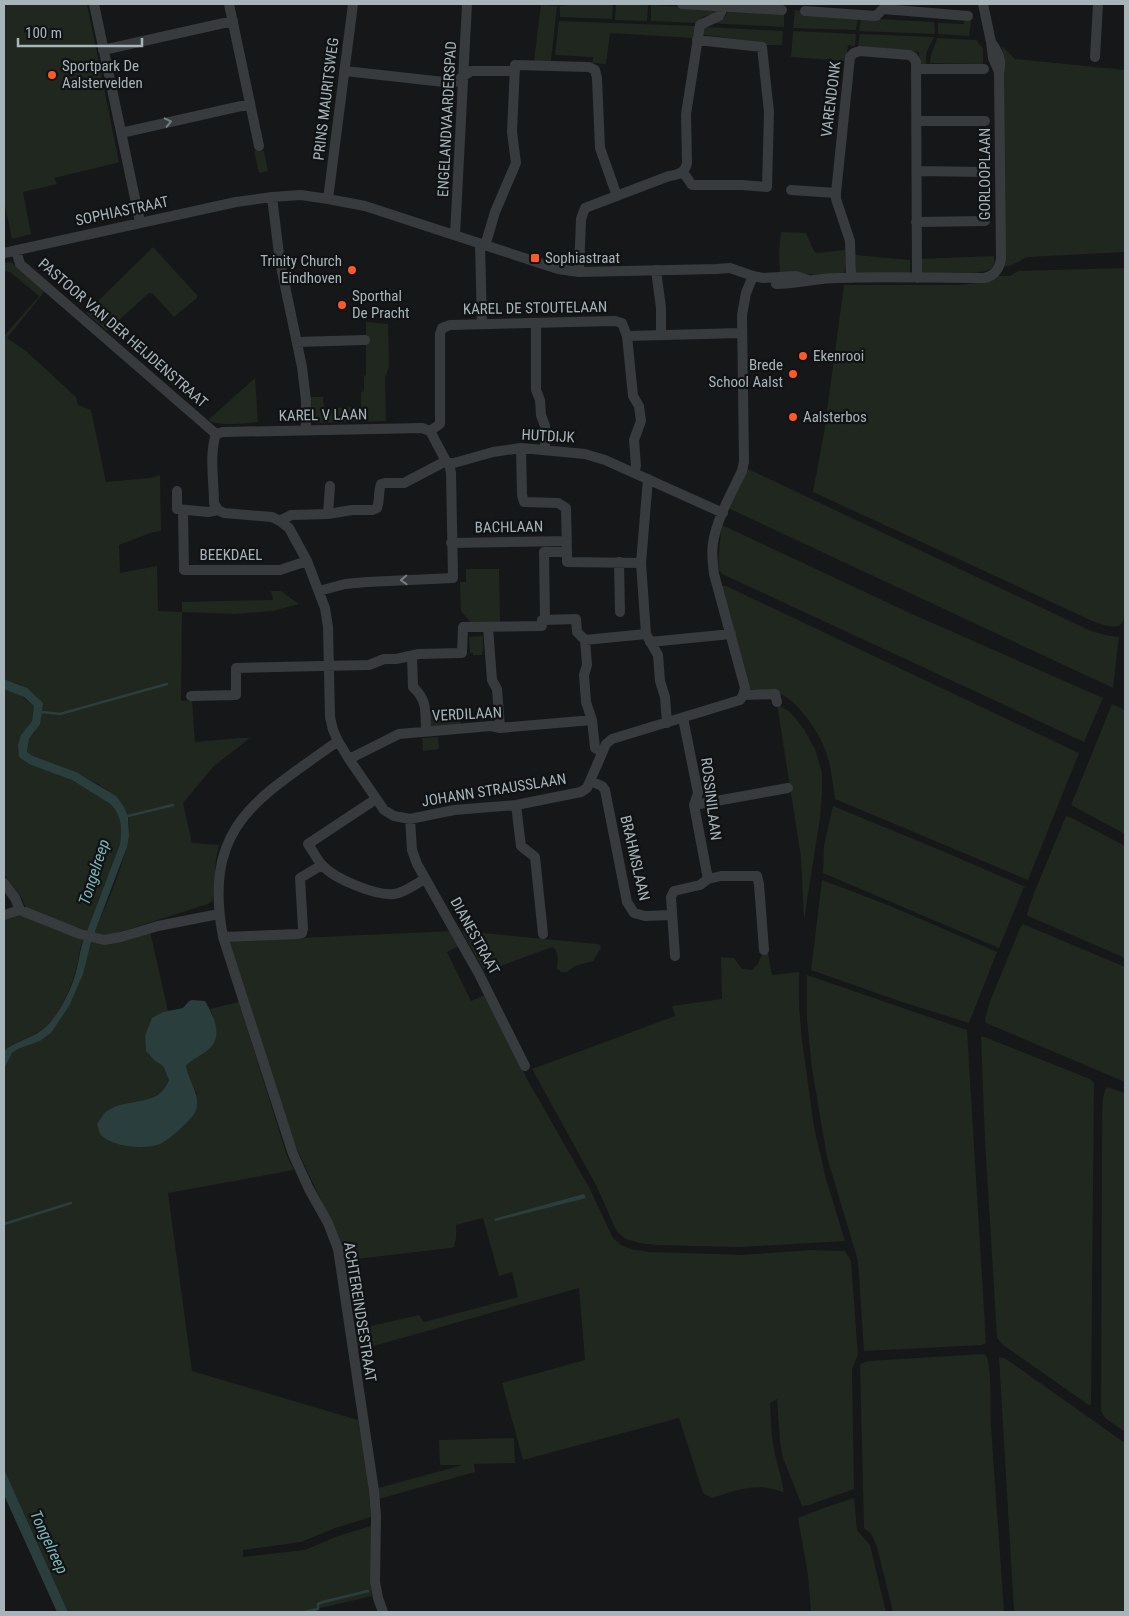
<svg xmlns="http://www.w3.org/2000/svg" width="1129" height="1616" font-family="'Roboto Condensed',sans-serif">
	<style>
		.green { fill: #20271e }
		.water { fill: #2b3e3e }
		.lines { fill: none; stroke-linecap: round; stroke-linejoin: round }
		.stream { stroke: #2b3e3e; stroke-width: 2.5 }
		.minor { stroke: #373b3e; stroke-width: 10 }
		.oneway { stroke: #757e82 }
		.poi-dot { fill: #ff5928; stroke: #111214; stroke-width: 2 }
		.labels { text-anchor: middle; dominant-baseline: central; stroke-width: 4.5; stroke-linejoin: round; paint-order: stroke }
		.poi-label { font-size: 15px; fill: #a7b5ba; stroke: #111214; text-anchor: start }
		.street-label { font-size: 15px; fill: #a7b5ba; stroke: #111214 }
		.water-label { font-size: 16px; font-style: italic; fill: #7cb6b8; stroke: #111214 }
	</style>
	<rect width="100%" height="100%" fill="#161719"/>
	<path class="green" d="M4 4H87L119 162 117 163 54 178 57 184 23 192 31 234 12 239 4 201Z
		M572 4H613L612 19 560 17V6Z
		M616 4 648 5 647 21 615 20Z
		M541 5 557 6 551 61H534Z
		M651 5 722 9 718 14 704 16 697 23 651 21Z
		M729 9 784 12V27L707 23C720 21 724 22 729 9Z
		M795 10 858 18 856 30 793 28Z
		M861 18 934 22 935 34 859 31Z
		M559 21 696 26 693 38 610 33 606 64 592 63 593 57 555 55Z
		M964 21H971L969 36 938 34V23L964 24Z
		M705 27 783 31 782 45H765L762 43 700 34Z
		M793 31 856 34 855 46 848 45 846 61 791 57Z
		M860 34 934 37 926 53V65L919 66V52L858 46Z
		M937 38 976 40 983 48V64L930 63C930 52 935 48 937 38Z
		M1002 46 1015 59 1125 70V252L1028 257C1019 260 1014 266 1004 267V62Z
		M259 150 260 151H264L268 171 259 173 254 151Z
		M781 232 806 233 814 251 817 253 845 250 846 262 844 274 780 275 779 251Z
		M153 247 197 295V298L174 317 153 294 149 293 107 331 86 313Z
		M855 255 910 260V274H854L856 263Z
		M994 256C994 259 995 265 992 268 983 276 933 274 919 274V259Z
		M11 262 45 291 7 338 26 351 76 397 78 405 91 410 106 482 150 478 160 475 161 531 153 532 119 545 120 573 157 566 158 611 182 612V602L273 600 271 591H281L299 604 273 611 234 614 182 612 181 701 192 700 195 742 239 738H250L214 766 183 803 192 843 219 845 216 859 213 900 208 904 117 933 104 935 94 933C105 907 136 842 128 816 119 786 61 766 33 756L27 752 29 739 35 732 38 698 21 685 4 679V336L39 296 10 272 4 271V263Z
		M1125 268V605C1124 611 1125 620 1121 624 1113 633 1082 616 1073 612L813 492 824 433 844 285H959L986 282 999 276H1010L1018 271Z
		M366 322 388 324 389 367 385 378 386 421 314 423 312 418 311 397H323L324 408 361 407V392L364 391V376L366 375Z
		M255 378 258 422C245 423 219 427 208 420Z
		M746 468 1091 631 1105 635 1119 637 1113 688 728 508Z
		M722 525 912 614 1103 698 1084 742 722 574 719 570C718 555 720 540 722 525Z
		M466 569H499L500 623H471L461 611 460 582H466Z
		M721 586H726L1079 753 1028 880 835 799C830 761 828 744 803 713 796 705 789 697 779 694 769 690 759 690 748 689Z
		M483 636V652L482 653V655H473V653H470L469 637Z
		M4 689 18 693 34 706 32 721 21 735 20 757C47 769 76 780 101 797 105 800 110 803 113 807 122 817 122 831 120 844L87 931 27 909 24 904 22 899 4 874Z
		M777 704 790 712 804 729 815 749 822 773V794L820 818 804 920 801 857Z
		M1112 704 1125 710V834L1071 805Z
		M459 707 461 725 433 727 429 723 428 710Z
		M438 737 439 749 423 751 422 738Z
		M833 806 947 853 1028 888 1024 887 999 948 823 873 824 845Z
		M1066 816 1072 818 1125 846V958L1028 916 1027 914 1034 893Z
		M822 880 888 905 997 952 969 1023 902 1002 811 970Z
		M22 915 83 940C79 949 79 960 76 970 72 986 57 1018 45 1028 32 1038 16 1040 4 1051V920Z
		M1023 924 1125 967V1082L986 1023 985 1019 989 1004 1020 928Z
		M150 931 168 1011 163 1012 145 1036 146 1051 155 1061 163 1066 169 1080 165 1090 148 1100 120 1105 197 1094 187 1074 186 1066 193 1058 209 1049 213 1015 210 1009 239 1002 287 1156 294 1170 168 1193 192 1371 358 1420 367 1472 371 1517 335 1528 301 1542 243 1550V1557L305 1550 338 1536 371 1526 370 1582 372 1596 303 1612H68L4 1469V1069L12 1053 18 1049 40 1041 51 1033 87 955 91 942Z
		M453 931 461 945 447 952 471 1001 487 994 526 1077 590 1189 613 1238 621 1245 631 1249 648 1252 718 1254 741 1255 812 1250 845 1251 851 1261 857 1343 858 1354 852 1370 854 1489 809 1505 802 1506 783 1458 780 1442 777 1399 770 1403C771 1418 771 1435 774 1450 777 1464 782 1478 784 1493 758 1481 738 1490 712 1498L703 1493 679 1418 523 1460 502 1383 585 1360 579 1288 356 1351 353 1330 419 1315 424 1322 518 1297 512 1272 499 1276 483 1218 456 1225V1238L454 1247 450 1248 348 1260 343 1256 334 1227 298 1152 276 1092 229 941Z
		M462 931 597 944 600 945 601 948 593 961 575 966 567 972H561L557 969C557 961 560 951 552 947L498 967 483 969Z
		M766 943 772 975 799 972V1006L802 1040 814 1127 826 1179 845 1241 740 1247 657 1245 639 1243 626 1239 617 1232 596 1185 532 1069 675 1016 672 1006 722 999 721 957 734 958 742 969 752 970 758 964Z
		M807 975 967 1030 986 1343 982 1345 864 1351 858 1261 827 1157 812 1069 807 1020Z
		M982 1036 1090 1079 1094 1083 1091 1403 1090 1406 1003 1345 997 1338 985 1140 981 1037Z
		M1107 1087 1125 1093V1432L1105 1418 1101 1411 1102 1138C1103 1125 1100 1096 1107 1087Z
		M982 1354 986 1355C992 1366 990 1411 991 1426 995 1488 1000 1550 1004 1612H893L877 1547 872 1535 864 1528 860 1364 869 1361Z
		M999 1357 1006 1359 1125 1443V1612H1014Z
		M514 1438 515 1463 474 1464 475 1472 379 1499 378 1488 463 1465H440L439 1440Z
		M854 1498 857 1530 870 1545 886 1612H811L808 1575 798 1518 821 1509Z"/>
	<path class="water" d="M4 679 27 688 43 703 40 724 29 739 27 752 33 756 76 772 116 796 124 807 128 816 129 836 127 847 91 942 83 974 69 1006 51 1033 40 1041 18 1049 12 1053 4 1069V1051C16 1040 35 1038 47 1026 60 1012 71 990 76 972 80 957 80 946 87 931L120 844C122 829 122 814 109 803L72 780 29 764 19 757 18 745 21 735 32 721 34 706 24 697 4 689Z
		M192 1000 205 1001C213 1015 224 1036 209 1049 201 1056 193 1058 186 1066 188 1081 201 1094 196 1110 193 1119 168 1141 160 1144 145 1150 112 1147 101 1135 99 1132 98 1127 97 1124 100 1120 103 1114 107 1111 127 1097 159 1108 169 1080L163 1066 155 1061 146 1051 145 1036 152 1018 163 1012 183 1008 189 1001Z
		M584 1194 586 1198 495 1221 494 1219Z
		M4 1469 68 1612H57L4 1495Z"/>
	<g class="lines">
		<path class="stream" d="M42 712 60 714 167 684
			M128 816 173 805
			M4 1224 71 1203
			M304 1612 318 1609V1604L323 1602 368 1591"/>
		<path class="minor" d="M94 4 140 222
			M229 4 259 146
			M682 4 782 10
			M983 4 991 42 993 58 999 72
			M805 11 876 16 883 9 968 16
			M103 50 233 21
			M1095 57 1098 4
			M916 69H984
			M345 71 453 83 471 71H515
			M917 121H985
			M121 133 250 104
			M917 171 983 172
			M683 172 692 185H742L767 187 769 112 762 47 697 40
			M791 190 836 193
			M272 197 280 262 302 367 306 400V430
			M328 199 353 4
			M916 222 985 221
			M455 235 467 4
			M480 244 482 324
			M485 246 495 212 516 163 512 132 515 65 589 67 595 70 597 78 600 148 617 196
			M16 250 20 264 216 434
			M4 253 236 202 272 197 301 195 328 199 365 206 558 269 579 272 716 269 730 268 753 276 763 278 796 276 808 280
			M656 270 661 308V335
			M579 272 581 219 585 208 669 176C678 175 685 173 687 163L686 114 700 25 719 16 725 4
			M851 278 850 241 836 199V193L850 57 854 53 860 51 909 55 913 57 916 62 917 278
			M776 284C797 284 816 278 837 278 886 276 935 278 984 278 994 276 999 270 1001 259L999 73C1002 60 999 53 991 42
			M536 323V390L540 400 541 415 545 426V450
			M627 336 633 396 639 406 641 421 634 440 636 466 634 472
			M297 342 365 340
			M216 434C209 455 214 481 214 503L218 510 224 513 272 517 280 521 289 528 307 561 325 608 328 627 330 717 333 730 338 741 349 759 384 810 394 816 410 819 454 810 516 805 581 792 587 788 606 744 612 739 740 700 743 695 745 688 714 574C713 564 711 554 713 543 717 518 731 494 742 471L744 462 742 315 746 293 753 276
			M216 434 223 432 422 428 430 431
			M521 448 522 495 524 502 558 503 566 508 567 552H544L545 620
			M446 461 430 431 440 424V334L442 328 450 325 615 321 622 323 627 336 742 333
			M648 479 641 563 646 634 658 655 660 681 665 697 667 723
			M177 491V509L208 512 218 510
			M183 510 184 570H280L307 561
			M328 514 330 486
			M280 521 291 515 328 514 352 510H372L377 508C380 500 378 492 381 484L385 483H404L446 461 449 463H454L493 452 521 448 585 454 605 460 723 513
			M451 543 567 541
			M567 552V562L641 563
			M619 562 620 612
			M319 591 345 584 367 582 453 578 451 473 449 463
			M488 627 492 680 497 689 500 728
			M585 640 587 665 584 675 586 702 592 720 595 748 602 752
			M650 642 731 634
			M412 656 413 687C428 701 425 711 426 731
			M743 695 775 694 777 702
			M191 696 236 695V668L369 665 384 659H396L419 654 462 653 463 627 542 626V620L576 619 577 632 585 640 646 634
			M683 718 698 793 694 805 708 879 721 876H757L759 884 764 950
			M338 741C258 799 202 824 223 937L293 1154 309 1189 328 1223 338 1249 374 1491 376 1516 375 1582 378 1598 383 1612
			M349 759 399 734 491 726 500 728 592 720
			M590 781 602 786 605 790 627 902 634 913 645 916 671 915
			M376 799 308 844C313 851 317 860 323 866 335 879 376 896 394 894 405 893 415 884 425 879
			M516 805 521 846 535 857 543 934
			M694 805 788 788
			M410 819 412 850 417 864 479 974 525 1066
			M4 883 15 898 20 910
			M4 915 20 910 80 934 104 940 121 937 158 926 219 914
			M223 937 298 934 302 933 303 929 300 878 322 865
			M675 956 671 897 674 891 700 885 708 879"/>
	</g>
	<defs><path id="oneway-chevron" d="M-2-3.5L2.5 0L-2 3.5" fill="none" stroke-width="1.6" stroke-linecap="round" stroke-linejoin="round" transform="scale(1.25)"/></defs>
	<g class="oneway">
		<use href="#oneway-chevron" transform="translate(168 122) rotate(-13)"/>
		<use href="#oneway-chevron" transform="translate(404 580) rotate(178)"/>
	</g>
	<g class="poi-dot">
		<circle cx="52" cy="75" r="5"/>
		<rect x="530" y="253" width="10" height="10" rx="2.5"/>
		<circle cx="352" cy="270" r="5"/>
		<circle cx="342" cy="305" r="5"/>
		<circle cx="803" cy="356" r="5"/>
		<circle cx="793" cy="374" r="5"/>
		<circle cx="793" cy="417" r="5"/>
	</g>
	<g class="labels">
		<g class="poi-label">
			<text x="62" y="66">Sportpark De<tspan x="62" dy="17">Aalstervelden</tspan></text>
			<text x="545" y="258">Sophiastraat</text>
			<text x="342" y="261" text-anchor="end">Trinity Church<tspan x="342" dy="17">Eindhoven</tspan></text>
			<text x="352" y="296">Sporthal<tspan x="352" dy="17">De Pracht</tspan></text>
			<text x="813" y="356">Ekenrooi</text>
			<text x="783" y="365" text-anchor="end">Brede<tspan x="783" dy="17">School Aalst</tspan></text>
			<text x="803" y="417">Aalsterbos</text>
		</g>
		<g class="street-label">
			<text transform="translate(326 99) rotate(-83)">PRINS MAURITSWEG</text>
			<text transform="translate(831 99) rotate(-83)">VARENDONK</text>
			<text transform="translate(447 119) rotate(-87)">ENGELANDVAARDERSPAD</text>
			<text transform="translate(985 174) rotate(-90)">GORLOOPLAAN</text>
			<text transform="translate(122 211) rotate(-12)">SOPHIASTRAAT</text>
			<text transform="translate(535 308) rotate(-1)">KAREL DE STOUTELAAN</text>
			<text transform="translate(123 333) rotate(41)">PASTOOR VAN DER HEIJDENSTRAAT</text>
			<text transform="translate(323 415) rotate(-1)">KAREL V LAAN</text>
			<text transform="translate(548 436) rotate(3)">HUTDIJK</text>
			<text transform="translate(509 527) rotate(-1)">BACHLAAN</text>
			<text x="231" y="555">BEEKDAEL</text>
			<text transform="translate(467 714) rotate(-3)">VERDILAAN</text>
			<text transform="translate(494 790) rotate(-9)">JOHANN STRAUSSLAAN</text>
			<text transform="translate(711 799) rotate(83)">ROSSINILAAN</text>
			<text transform="translate(635 858) rotate(77)">BRAHMSLAAN</text>
			<text transform="translate(475 936) rotate(61)">DIANESTRAAT</text>
			<text transform="translate(360 1312) rotate(81)">ACHTEREINDSESTRAAT</text>
		</g>
		<g class="water-label">
			<text transform="translate(94 872) rotate(-72)">Tongelreep</text>
			<text transform="translate(49 1542) rotate(65)">Tongelreep</text>
		</g>
	</g>
	<rect width="1129" height="1616" fill="none" stroke="#a7b5ba" stroke-width="10"/>
	<path d="M18 38v8h124v-8" fill="none" stroke="#a7b5ba" stroke-width="2.5"/>
	<text x="25" y="38" font-size="15" fill="#a7b5ba" stroke="#111214" stroke-width="4" paint-order="stroke">100 m</text>
</svg>
